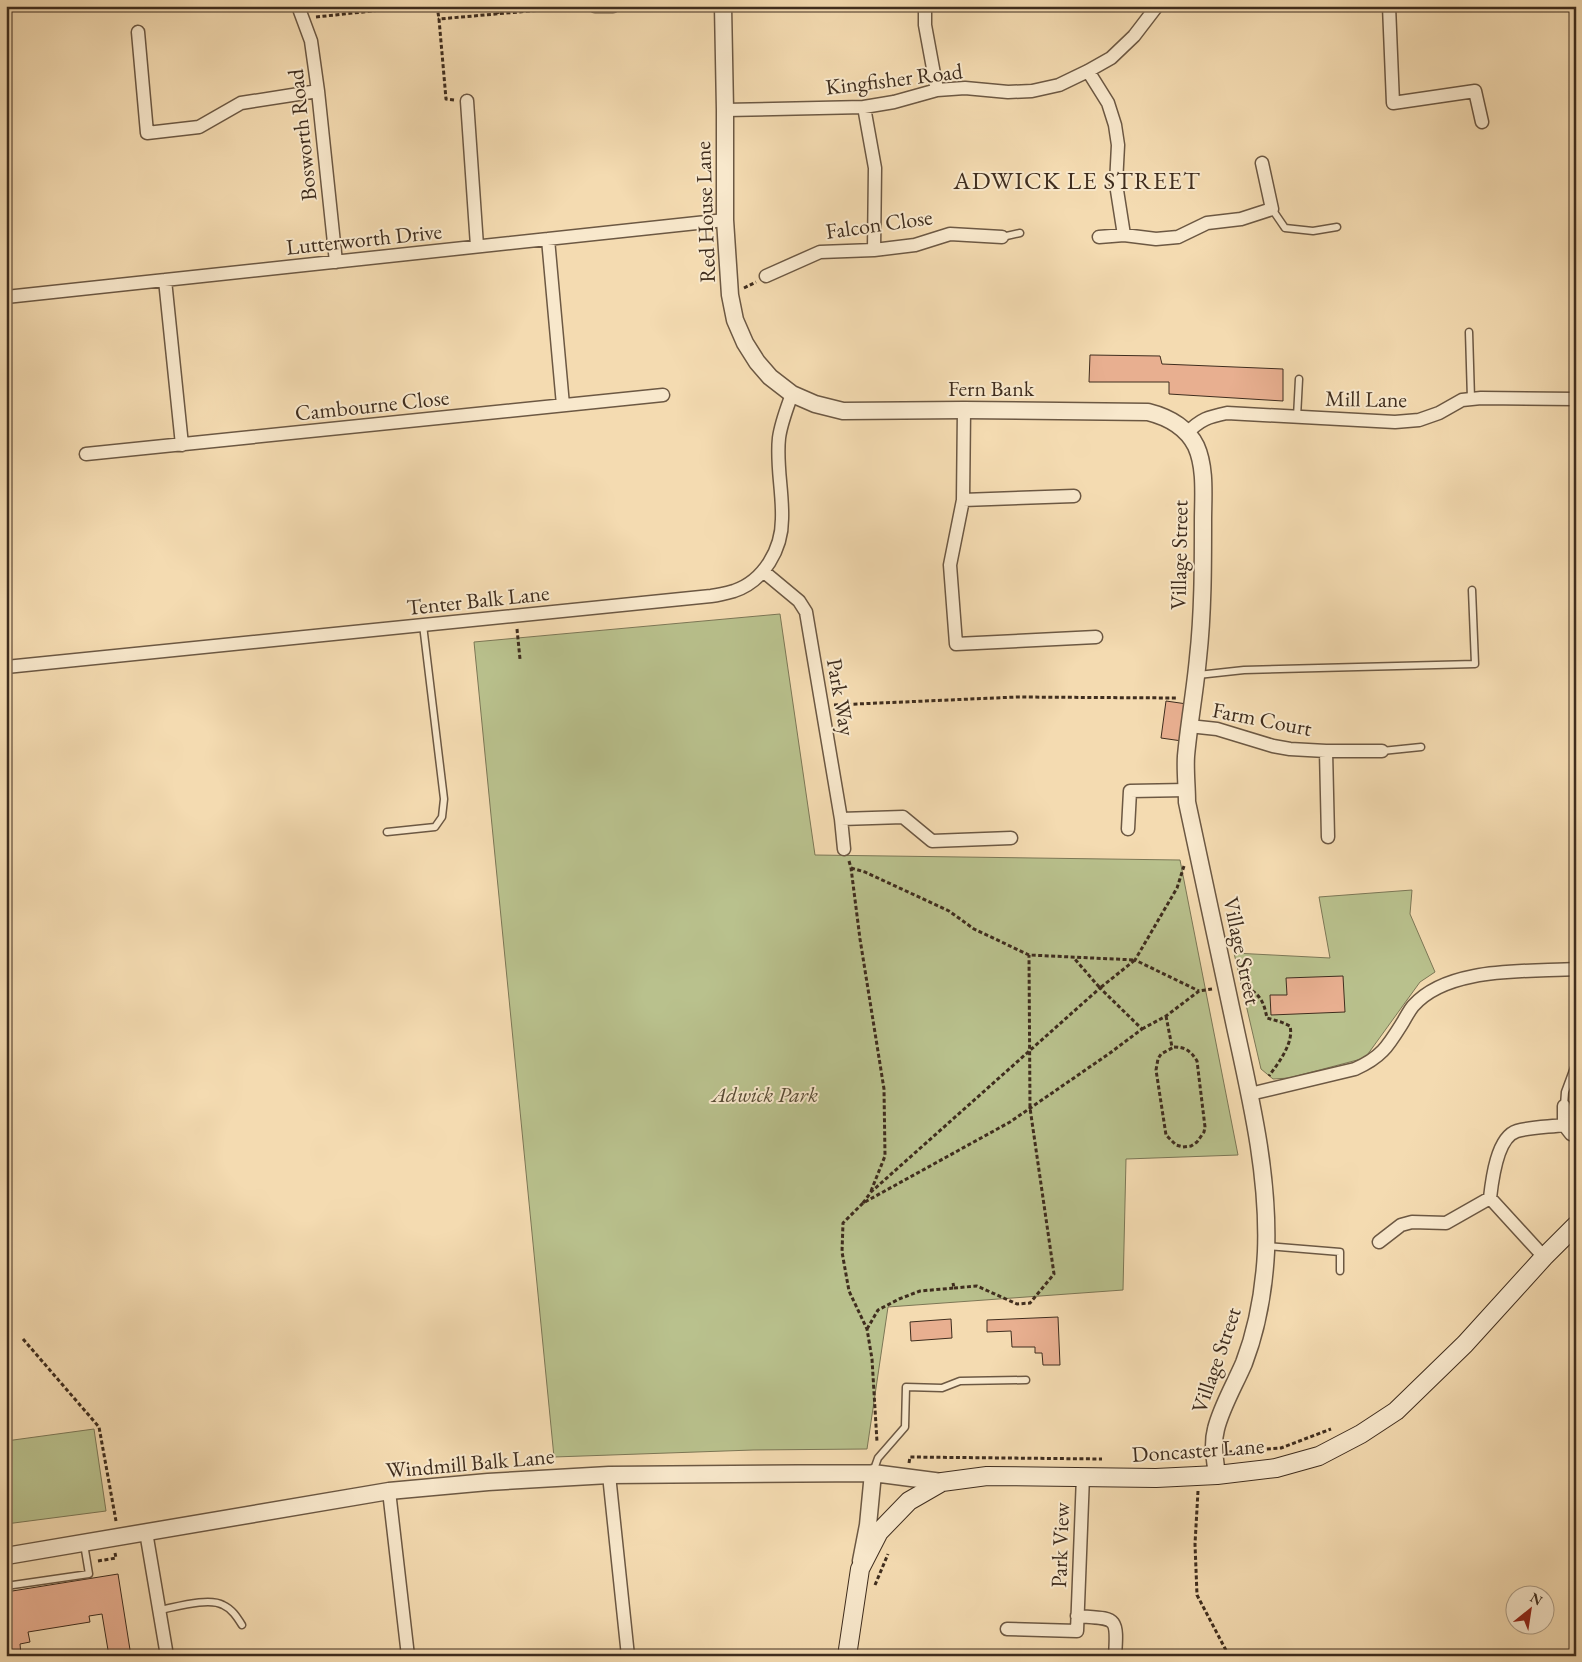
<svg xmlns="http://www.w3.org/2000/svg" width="1582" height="1662" font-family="'EB Garamond',serif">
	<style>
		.green { fill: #b9c18d; stroke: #7c7756 }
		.building { fill: #e8af90; stroke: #3f2d1e }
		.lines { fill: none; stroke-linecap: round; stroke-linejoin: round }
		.service-casing { stroke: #6c5843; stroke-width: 9 }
		.minor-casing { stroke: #6c5843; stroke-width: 15 }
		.tertiary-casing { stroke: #6c5843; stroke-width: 19 }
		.secondary-casing { stroke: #3f2d1e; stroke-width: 20 }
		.path { stroke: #3f2d1e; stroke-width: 3; stroke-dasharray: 4 2.5; stroke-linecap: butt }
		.service { stroke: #f8e8cc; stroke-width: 6 }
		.minor { stroke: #f8e8cc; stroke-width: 12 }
		.tertiary { stroke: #f8e8cc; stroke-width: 16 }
		.secondary { stroke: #f8e8cc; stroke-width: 18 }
		.labels { text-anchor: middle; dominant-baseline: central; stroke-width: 4; stroke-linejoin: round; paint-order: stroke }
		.street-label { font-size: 22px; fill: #3f2d1e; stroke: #f8e8cc }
		.park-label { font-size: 22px; font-style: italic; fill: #574b34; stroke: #f8e8cc }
		.quarter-label { font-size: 25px; letter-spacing: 1px; fill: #3f2d1e; stroke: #f8e8cc }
	</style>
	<rect width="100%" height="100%" fill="#f4dbb1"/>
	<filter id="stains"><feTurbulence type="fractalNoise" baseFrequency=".004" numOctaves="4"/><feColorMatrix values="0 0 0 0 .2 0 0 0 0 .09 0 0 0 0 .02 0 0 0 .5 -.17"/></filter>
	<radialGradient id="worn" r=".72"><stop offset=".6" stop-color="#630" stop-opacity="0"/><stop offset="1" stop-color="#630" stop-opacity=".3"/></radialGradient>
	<path class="green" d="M780 614 815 855 1180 860 1238 1155 1126 1159 1123 1290 888 1307 867 1449 753 1450 554 1457 474 642Z
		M1412 890 1410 914 1435 972 1420 982 1365 1058 1289 1078 1273 1079 1261 1069 1234 953 1330 958 1319 897Z
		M94 1429 106 1511 6 1524V1441Z"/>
	<path class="building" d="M1090 355 1160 356 1162 364 1283 369V401L1169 394V382H1089Z
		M1166 701 1187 704 1182 741 1161 738Z
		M1343 976 1345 1012 1271 1015 1270 995H1287L1286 978Z
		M1058 1317 1060 1365H1043L1042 1353H1035V1347H1012L1011 1331 987 1332V1320Z
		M951 1319 952 1338 911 1341 910 1322Z
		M118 1574 131 1656H109L102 1614 89 1616 90 1622 28 1632 30 1642 20 1644 21 1656H6V1592Z"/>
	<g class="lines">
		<g class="service-casing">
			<path id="service" d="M1272 209 1285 228 1313 231 1337 227
				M1002 237 1020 233
				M1469 332 1471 399
				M1297 417 1299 379
				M1198 675 1244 670 1475 664 1472 590
				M1382 751 1421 747
				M387 832 435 827 442 817 444 799 423 625
				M1564 1106 1565 1092 1575 1065
				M1267 1246 1340 1252V1271
				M873 1472 878 1458 905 1427 906 1387 942 1388 960 1381 1026 1380
				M6 1586 89 1574 84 1544
				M160 1610C176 1607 209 1597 223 1605 232 1609 237 1617 242 1625"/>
		</g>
		<g class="minor-casing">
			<path id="minor" d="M298 6 311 41 318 91 336 262
				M595 6H613
				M925 6V25L937 90
				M1389 6 1393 103 1475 91 1482 122
				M138 32 147 133 199 127 241 103 318 91
				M1088 71 1108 103 1115 125 1118 145 1116 184 1124 235 1156 239 1178 237 1207 223 1241 219 1272 209 1262 163
				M467 101 477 246
				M864 107 875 168 874 250
				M725 110 864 107 894 102 937 90 965 88 1008 92 1032 91 1059 85 1088 71 1111 58 1134 36 1157 6
				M1099 237 1124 235
				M548 239 563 405
				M766 276 820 252 874 250 915 245 950 234 1002 237
				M165 280 182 445
				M6 297 725 220
				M964 410 963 500 950 565 956 644 1096 637
				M1187 433C1201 419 1208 417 1227 413L1395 422 1419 420 1439 413 1462 400 1481 398 1576 399
				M86 454 663 395
				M963 500 1074 496
				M763 571 799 601 806 612 841 819 844 849
				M6 667 711 596C719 595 727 593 734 591 764 581 782 549 782 519 783 492 776 465 779 438 781 423 787 408 792 394
				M1189 726 1217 729 1273 746 1290 749 1326 751H1382
				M1326 751 1328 837
				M841 819 903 817 932 841 1011 838
				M1128 829 1130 791 1187 790
				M1250 1094 1355 1069C1382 1057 1388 1046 1403 1022 1406 1017 1409 1011 1413 1006 1448 966 1527 972 1576 969
				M1564 1106V1125L1571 1134 1576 1136
				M1490 1198 1544 1257
				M1379 1242 1401 1225 1412 1222 1446 1223 1490 1198C1492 1180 1497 1137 1517 1131 1531 1127 1549 1127 1564 1125
				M609 1475 628 1656
				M389 1491 408 1656
				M146 1532 167 1656
				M1077 1616C1116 1619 1118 1615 1115 1656
				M1007 1629 1077 1631 1083 1476"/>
		</g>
		<g class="tertiary-casing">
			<path id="tertiary" d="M723 6 725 110V220L730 295 735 320 745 343 757 362 770 377 792 394 815 404 843 411 964 410 1148 412C1168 417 1186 426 1196 446 1206 468 1203 497 1203 521 1203 566 1203 613 1198 658 1195 691 1189 723 1186 756 1185 771 1187 787 1187 802 1203 879 1220 955 1236 1031 1252 1104 1269 1178 1266 1252 1264 1289 1257 1329 1244 1363 1235 1384 1221 1408 1216 1429 1212 1444 1215 1460 1217 1475
				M6 1556 389 1491 488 1482 609 1475 873 1473 942 1482
				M861 1561 868 1525 873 1473"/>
		</g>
		<g class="secondary-casing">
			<path id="secondary" d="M847 1656 860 1569 879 1532 909 1501 916 1497 942 1482 987 1476 1156 1478 1217 1475 1276 1468 1319 1456 1361 1434 1396 1411 1465 1344 1544 1257 1576 1225"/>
		</g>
		<path class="path" d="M437 6 439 19
			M497 6 498 14
			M316 17 419 6
			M454 100 446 99 439 19 541 10 560 6
			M744 288 756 282
			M517 629 520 659
			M834 705 1017 697 1177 698
			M849 861 851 868 860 939 884 1089 885 1156 871 1191
			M1184 866 1177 888 1135 960 1199 991
			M851 868 865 872 949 911 974 929 1029 955 1135 960 1100 988 1073 957
			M1241 984C1259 994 1263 998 1267 1018L1281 1022 1290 1026C1294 1043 1279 1062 1269 1076
			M1166 1016 1172 1047
			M1142 1029 1166 1016 1199 991 1212 989
			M1174 1047C1185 1047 1191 1051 1197 1061L1205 1127 1204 1132 1197 1142 1191 1146 1183 1147 1176 1145 1166 1135 1156 1070 1158 1059 1161 1054Z
			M863 1203 871 1192 1100 988 1142 1029 1110 1053 1010 1122 863 1203 843 1223 842 1252 849 1291 867 1329 872 1359 877 1442
			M954 1288 977 1286 1017 1304 1030 1303 1054 1274 1030 1108 1029 955
			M867 1329 878 1310 899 1299 920 1291 954 1288 953 1283
			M23 1339 99 1427 116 1521
			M1228 1452 1281 1448 1331 1429
			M1161 1459 1199 1455
			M909 1463 910 1457 1102 1459
			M1198 1491 1195 1544 1197 1595 1229 1656
			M98 1561 116 1558 115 1553
			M875 1585 888 1554"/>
		<use href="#service" class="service"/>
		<use href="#minor" class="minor"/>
		<use href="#tertiary" class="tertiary"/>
		<use href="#secondary" class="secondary"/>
	</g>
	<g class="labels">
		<g class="street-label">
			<text transform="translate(894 79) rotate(-7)">Kingfisher Road</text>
			<text transform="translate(302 135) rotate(-96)">Bosworth Road</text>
			<text transform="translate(705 212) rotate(-92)">Red House Lane</text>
			<text transform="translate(879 224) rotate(-8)">Falcon Close</text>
			<text transform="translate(364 239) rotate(-6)">Lutterworth Drive</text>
			<text x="991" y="388">Fern Bank</text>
			<text transform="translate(1366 399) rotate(1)">Mill Lane</text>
			<text transform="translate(372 405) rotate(-6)">Cambourne Close</text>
			<text transform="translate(1179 555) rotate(-89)">Village Street</text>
			<text transform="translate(478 600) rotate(-6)">Tenter Balk Lane</text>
			<text transform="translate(841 697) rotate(80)">Park Way</text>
			<text transform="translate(1262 719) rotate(11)">Farm Court</text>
			<text transform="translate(1242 951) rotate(78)">Village Street</text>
			<text transform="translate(1216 1360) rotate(-71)">Village Street</text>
			<text transform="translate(1198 1450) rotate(-4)">Doncaster Lane</text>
			<text transform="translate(470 1463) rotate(-5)">Windmill Balk Lane</text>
			<text transform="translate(1060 1545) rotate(-88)">Park View</text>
		</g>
		<g class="park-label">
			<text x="765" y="1094">Adwick Park</text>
		</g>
		<g class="quarter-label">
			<text x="1077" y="180">ADWICK LE STREET</text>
		</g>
	</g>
	<rect width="1582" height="1662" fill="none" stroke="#f4dbb1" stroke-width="25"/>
	<rect x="8" y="8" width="1567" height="1647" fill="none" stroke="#3f2d1e" stroke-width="2.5"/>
	<rect x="12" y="12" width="1557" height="1637" fill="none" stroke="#3f2d1e"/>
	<g transform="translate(1530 1610) rotate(30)"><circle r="24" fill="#f8e8cc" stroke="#ae9d86"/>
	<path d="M0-4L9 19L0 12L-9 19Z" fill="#8f2418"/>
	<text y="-8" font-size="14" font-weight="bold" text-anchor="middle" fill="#3f2d1e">N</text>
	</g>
	<rect width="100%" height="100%" filter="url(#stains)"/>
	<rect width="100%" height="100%" fill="url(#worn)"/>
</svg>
